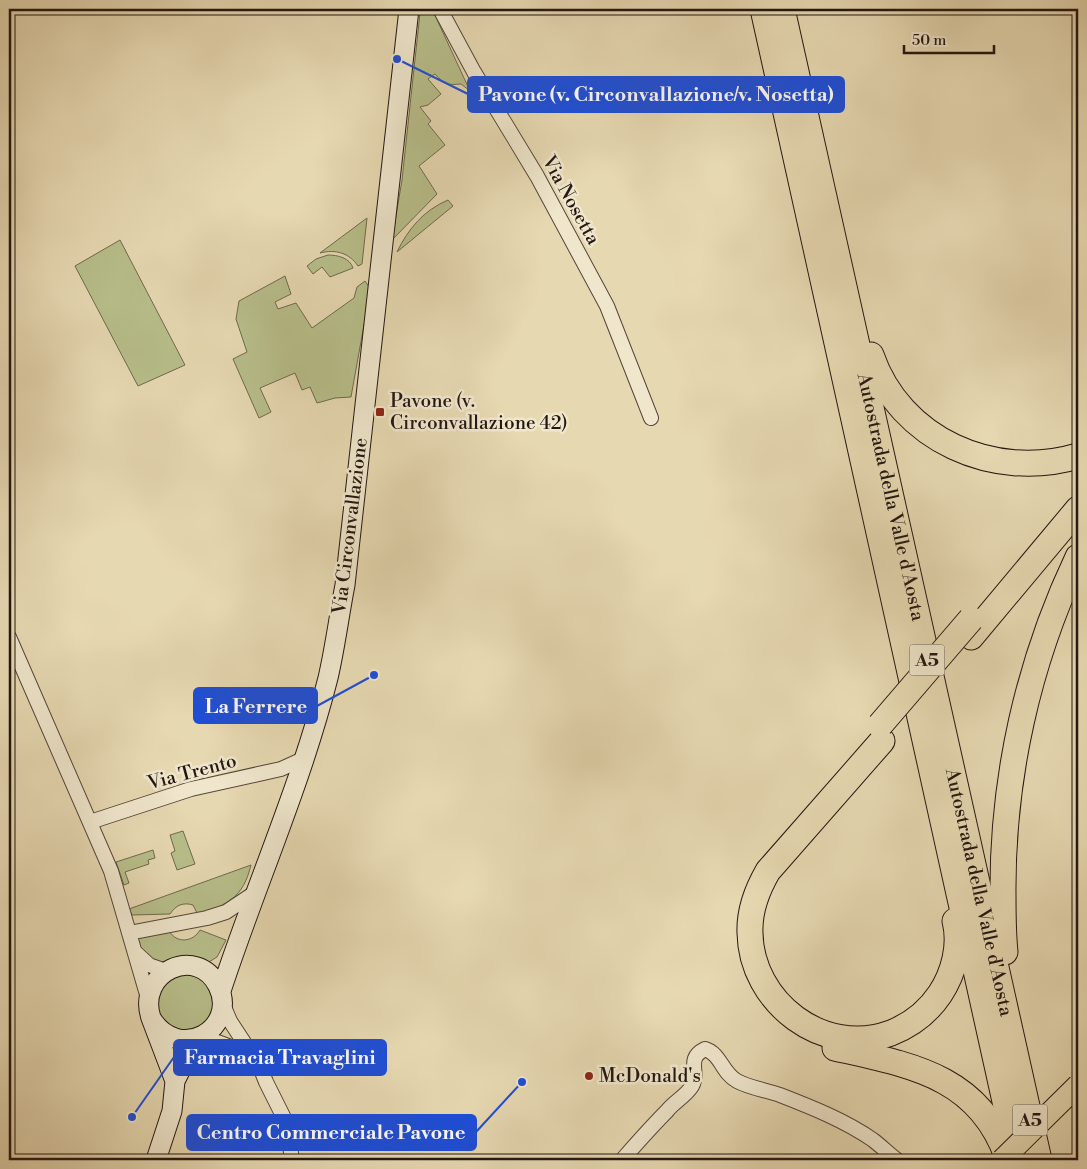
<svg xmlns="http://www.w3.org/2000/svg" width="1087" height="1169" font-family="'Libre Bodoni',serif">
	<style>
		.green { fill: #b7be8a; stroke: #6d6a4e }
		.lines { fill: none; stroke-linecap: round; stroke-linejoin: round }
		.street-casing { stroke: #544639; stroke-width: 16 }
		.secondary-casing { stroke: #231611; stroke-width: 21 }
		.highway-casing { stroke: #231611; stroke-width: 27 }
		.street { stroke: #efe6cc; stroke-width: 14 }
		.secondary { stroke: #efe6cc; stroke-width: 19 }
		.highway { stroke: #e6d8b1; stroke-width: 25 }
		.primary-bridge-casing { stroke: #231611; stroke-width: 23; stroke-linecap: butt }
		.highway-bridge-casing { stroke: #231611; stroke-width: 27; stroke-linecap: butt }
		.primary-bridge { stroke: #e6d8b1; stroke-width: 21 }
		.highway-bridge { stroke: #e6d8b1; stroke-width: 25 }
		.poi-dot { fill: #8f2418; stroke: #efe6cc; stroke-width: 2 }
		.labels { text-anchor: middle; dominant-baseline: central; stroke-width: 5; stroke-linejoin: round; paint-order: stroke }
		.shield { fill: #efe6cc; stroke: #605449; stroke-width: 1 }
		.shield-label { font-size: 18px; font-weight: bold; fill: #231611 }
		.street-label { font-size: 19px; fill: #231611; stroke: #efe6cc }
		.poi-label { font-size: 19px; fill: #231611; stroke: #efe6cc; text-anchor: start }
		.leader { fill: none; stroke: #1d4ed8; stroke-width: 2 }
		.callout-dot { fill: #1d4ed8; stroke: #efe6cc; stroke-width: 2 }
		.callout { fill: #1d4ed8; stroke: #1d4ed8; stroke-width: 2 }
		.callout-label { font-size: 20px; text-anchor: middle; font-weight: bold; fill: #fff }
	</style>
	<rect width="100%" height="100%" fill="#e6d8b1"/>
	<filter id="stains"><feTurbulence type="fractalNoise" baseFrequency=".004" numOctaves="4"/><feColorMatrix values="0 0 0 0 .2 0 0 0 0 .09 0 0 0 0 .02 0 0 0 .5 -.17"/></filter>
	<radialGradient id="worn" r=".72"><stop offset=".6" stop-color="#630" stop-opacity="0"/><stop offset="1" stop-color="#630" stop-opacity=".3"/></radialGradient>
	<path class="green" d="M433 11 470 91 461 84C447 85 445 85 435 74L428 79 441 94 428 105 420 107 431 121 428 124 445 145 419 166 437 194 392 240 402 180 420 13Z
		M448 200 453 206 397 252C408 229 424 210 448 200Z
		M367 218 362 264 358 266C349 253 336 249 320 253Z
		M120 240 185 365 138 386 75 266Z
		M328 255C338 255 350 258 353 268L330 277 322 267 313 274 307 266 316 259Z
		M285 276 291 294 275 302 278 309 296 303 312 328 354 298 357 287 365 281 369 287 371 286 351 397 335 398 317 403 310 387 302 390 295 373 260 388 271 412 259 418 233 359 247 352 236 319 239 301Z
		M183 831 195 864 177 870 171 853 175 851 170 835Z
		M153 850 155 858 148 860 149 864 125 872 129 883 124 885 116 862Z
		M251 865C243 898 228 904 198 915L193 905C183 902 176 905 170 914L132 915 129 909Z
		M200 930 226 940 217 957 209 962 172 960 159 963 152 959 141 949 137 937 169 931C177 944 193 942 200 930Z
		M180 972 206 980 216 1008 199 1030 180 1033 158 1017 157 991Z"/>
	<g class="lines">
		<g class="street-casing">
			<path id="street" d="M440 9 474 72 537 176 607 306 651 418
				M9 637 111 871 148 998
				M90 822 191 789 281 769 303 759
				M129 933 207 918 226 912 256 892
				M135 952 149 965 166 971
				M222 1002 230 1021 260 1067 266 1082 287 1124 292 1160
				M200 1037C219 1042 238 1047 251 1063
				M622 1160C637 1143 651 1127 667 1111 674 1102 686 1096 692 1086 700 1072 685 1059 705 1049 721 1054 722 1073 737 1081 750 1088 766 1090 780 1095 811 1107 846 1121 873 1140 881 1146 889 1154 897 1160"/>
		</g>
		<g class="secondary-casing">
			<path id="secondary" d="M221 991C255 887 301 785 328 678 335 648 339 616 345 585L409 9
				M151 1018C179 1064 239 1028 218 986 197 944 136 972 151 1018L175 1081
				M156 1160 172 1111 175 1081 188 1055 200 1037"/>
		</g>
		<g class="highway-casing">
			<g id="highway">
				<path d="M763 9 1018 1160"/>
				<path id="s1" d="M782 9 1039 1160"/>
				<path d="M871 355C900 440 994 481 1078 456"/>
				<path d="M971 637 1078 509"/>
				<path d="M882 741 768 871C757 890 749 910 750 933 751 1002 823 1058 891 1033 911 1025 928 1012 940 994 954 973 961 945 955 921"/>
				<path d="M1005 952C1003 933 1003 914 1003 895 1002 778 1028 662 1078 557"/>
				<path d="M835 1048C909 1065 978 1075 1007 1156"/>
			</g>
		</g>
		<use href="#street" class="street"/>
		<use href="#secondary" class="secondary"/>
		<use href="#highway" class="highway"/>
		<g class="primary-bridge-casing">
			<path id="primary-bridge" d="M1002 1160 1078 1085"/>
		</g>
		<g class="highway-bridge-casing">
			<path id="highway-bridge" d="M880 725 971 619"/>
		</g>
		<use href="#primary-bridge" class="primary-bridge"/>
		<use href="#highway-bridge" class="highway-bridge"/>
	</g>
	<g class="poi-dot">
		<rect x="375" y="407" width="10" height="10" rx="2.5"/>
		<circle cx="589" cy="1076" r="5"/>
	</g>
	<g class="labels">
		<g class="shield">
			<rect x="909.5" y="644.5" width="35" height="31" rx="4"/>
			<rect x="1012.5" y="1104.5" width="35" height="31" rx="4"/>
		</g>
		<g class="shield-label">
			<text x="927" y="660">A5</text>
			<text x="1030" y="1120">A5</text>
		</g>
		<g class="street-label">
			<text transform="translate(571 200) rotate(61)">Via Nosetta</text>
			<text stroke="none"><textPath href="#s1" startOffset="500">Autostrada della Valle d'Aosta</textPath></text>
			<text transform="translate(350 526) rotate(-83)">Via Circonvallazione</text>
			<text transform="translate(192 772) rotate(-15)">Via Trento</text>
			<text stroke="none"><textPath href="#s1" startOffset="905">Autostrada della Valle d'Aosta</textPath></text>
		</g>
		<g class="poi-label">
			<text x="390" y="401">Pavone (v.<tspan x="390" dy="22">Circonvallazione 42)</tspan></text>
			<text x="599" y="1076">McDonald's</text>
		</g>
	</g>
	<path class="leader" d="M397 59L468 94M374 675L317 706M132 1117L174 1057M522 1082L476 1132"/>
	<g class="callout-dot">
		<circle cx="397" cy="59" r="5"/>
		<circle cx="374" cy="675" r="5"/>
		<circle cx="132" cy="1117" r="5"/>
		<circle cx="522" cy="1082" r="5"/>
	</g>
	<g class="callout">
		<rect x="468" y="77" width="376" height="35" rx="5"/>
		<rect x="194" y="688" width="123" height="35" rx="5"/>
		<rect x="174" y="1040" width="212" height="35" rx="5"/>
		<rect x="187" y="1115" width="289" height="35" rx="5"/>
	</g>
	<g class="callout-label">
		<text x="656" y="101">Pavone (v. Circonvallazione/v. Nosetta)</text>
		<text x="256" y="713">La Ferrere</text>
		<text x="280" y="1064">Farmacia Travaglini</text>
		<text x="331" y="1139">Centro Commerciale Pavone</text>
	</g>
	<rect width="1087" height="1169" fill="none" stroke="#e6d8b1" stroke-width="30"/>
	<rect x="10" y="10" width="1067" height="1149" fill="none" stroke="#231611" stroke-width="2.5"/>
	<rect x="15" y="15" width="1057" height="1139" fill="none" stroke="#231611"/>
	<path d="M904 45v8h90v-8" fill="none" stroke="#231611" stroke-width="2.5"/>
	<text x="912" y="45" font-size="15" fill="#231611" stroke="#efe6cc" stroke-width="4" paint-order="stroke">50 m</text>
	<rect width="100%" height="100%" filter="url(#stains)"/>
	<rect width="100%" height="100%" fill="url(#worn)"/>
</svg>
